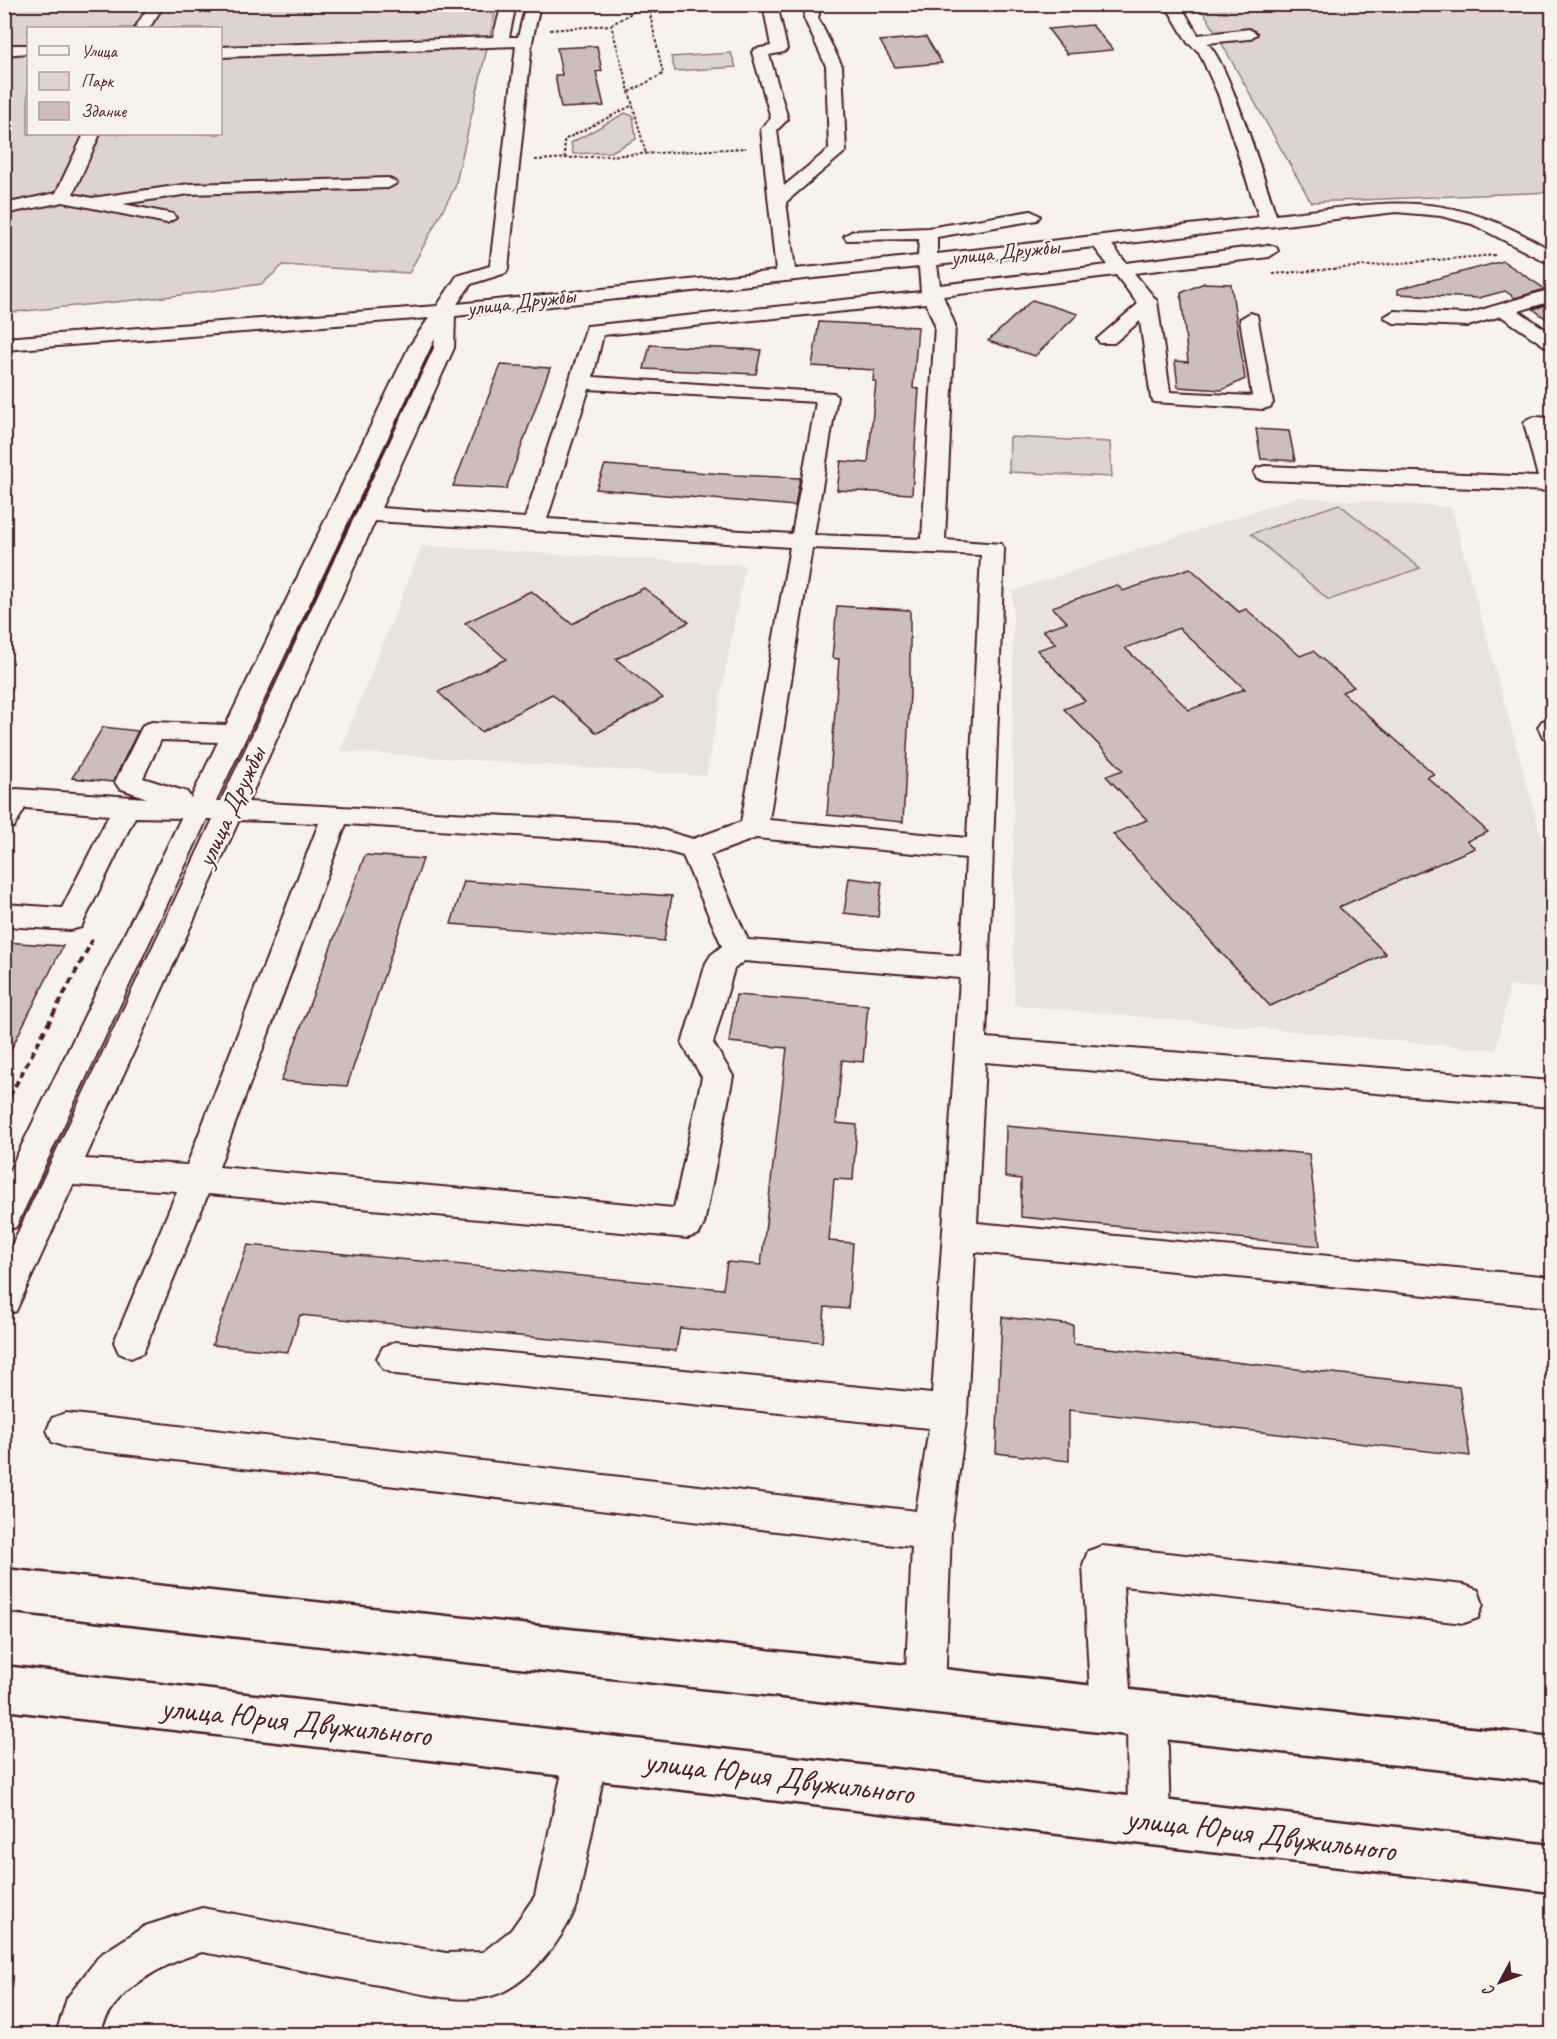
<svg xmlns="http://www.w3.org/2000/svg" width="1557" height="2039" font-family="Caveat,sans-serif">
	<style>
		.built { fill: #eae3da }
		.green { fill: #ded4cc; stroke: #947a7c; stroke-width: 1.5; fill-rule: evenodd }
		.building { fill: #ccbfb9; stroke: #4a1f2b; stroke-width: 1.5; fill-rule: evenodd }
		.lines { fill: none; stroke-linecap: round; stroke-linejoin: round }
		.minor-casing { stroke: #4a1f2b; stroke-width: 4 }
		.major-casing { stroke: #4a1f2b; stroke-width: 5 }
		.path-far2 { stroke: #4a1f2b; stroke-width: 2; stroke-dasharray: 3 2; stroke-linecap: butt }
		.path-far1 { stroke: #4a1f2b; stroke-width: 3; stroke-dasharray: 5 4; stroke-linecap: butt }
		.path { stroke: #4a1f2b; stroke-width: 4; stroke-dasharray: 7 4.5; stroke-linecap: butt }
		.minor { fill: #f7f3e8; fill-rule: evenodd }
		.major { fill: #f7f3e8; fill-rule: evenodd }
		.labels { text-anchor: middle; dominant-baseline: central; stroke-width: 5; stroke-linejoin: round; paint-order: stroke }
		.far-street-label { font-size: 22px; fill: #4a1f2b; stroke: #f7f3e8 }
		.street-label { font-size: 26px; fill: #4a1f2b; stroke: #f7f3e8 }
		.near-street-label { font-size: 32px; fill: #4a1f2b; stroke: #f7f3e8 }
	</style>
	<rect width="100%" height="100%" fill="#f7f3e8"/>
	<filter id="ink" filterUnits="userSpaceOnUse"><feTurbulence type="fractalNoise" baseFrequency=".0167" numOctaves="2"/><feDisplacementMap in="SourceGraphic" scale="12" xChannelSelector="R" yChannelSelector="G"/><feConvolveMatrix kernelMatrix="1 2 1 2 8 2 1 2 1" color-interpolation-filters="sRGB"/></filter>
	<g filter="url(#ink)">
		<path class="built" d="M1298 497 1451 507 1552 876V989L1510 986 1496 1050 1014 1005 1013 591Z
			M422 546 745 565 706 776 340 751Z"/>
		<path class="green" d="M5 5H497L455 187 409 273 283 265 262 284 165 297 5 313ZM28 28H220V134H28Z
			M1200 5H1552V192L1311 202Z
			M731 53 736 67 675 71 671 57Z
			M625 113 633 116 636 139 611 152 573 154 571 143Z
			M1010 437 1110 442 1112 477 1009 472Z
			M1339 504 1420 568 1329 600 1251 534Z"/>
		<path class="building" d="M1092 25 1113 50 1067 54 1048 29Z
			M926 37 942 63 895 67 880 41Z
			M597 46 602 71 596 72 604 106 561 108 555 75H562L557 48Z
			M1503 261 1545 289 1515 298 1505 291 1478 298 1398 294V289Z
			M1204 283 1231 284 1245 379 1222 390 1178 387 1175 361 1188 362 1181 293Z
			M1032 300 1078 314 1035 356 988 341Z
			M1552 303V323L1533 309Z
			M819 322 918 327 913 388 919 389 912 494 837 490 841 461 868 463 876 381H873L874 370 812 366Z
			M650 345 761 350 756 374 644 369Z
			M501 365 550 368 506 489 453 486Z
			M1256 429 1289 431 1295 461 1261 459Z
			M605 465 736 475 800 478 795 506 596 489Z
			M1190 568 1239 612 1246 609 1300 656 1313 651 1354 687 1342 692 1434 774 1427 777 1488 832 1467 841 1475 848 1339 907 1386 954 1270 1006 1113 834 1147 820 1106 776 1123 770 1064 709 1085 701 1037 650 1056 644 1043 630 1067 622 1052 607 1117 585 1123 591ZM1179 628 1245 689 1189 710 1125 648Z
			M644 588 689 622 616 659 663 698 597 733 552 694 481 732 438 692 506 659 465 623 531 591 572 624Z
			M837 606 910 610V693L903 822 827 815 839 659 832 658Z
			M103 727 138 731 113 782 72 778Z
			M365 855 423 859 347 1086 281 1081Z
			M849 878 882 882 878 917 844 913Z
			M464 881 672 896 664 941 451 924Z
			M4 942 63 946 4 1063Z
			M736 995 868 1005 863 1062 842 1060 836 1123 857 1125 853 1180 834 1179 829 1241 853 1243 848 1309 825 1307 822 1342 680 1328 676 1351 300 1315 288 1352 212 1345 248 1245 723 1289 727 1262 761 1265 787 1048 729 1042Z
			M1006 1126 1309 1154 1320 1246 1021 1217V1179L1005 1177Z
			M1002 1317 1073 1325V1344L1459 1387 1470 1456 1069 1410V1461L996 1453Z"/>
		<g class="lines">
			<g class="minor-casing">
				<path id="minor" d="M150 4H165L149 28H135Z
					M502 4H516L509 37H518L526 4H540L532 42 508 269 506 273 471 284 457 304 776 271 761 129 771 118 752 52 755 49 771 46 763 4H777L787 49 784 52 769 55 788 119 777 130 784 186 829 149 826 66 804 18 807 4H821L818 18 842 66 846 151 786 202 795 269 918 256 919 239 847 240 844 236 853 231 928 228 1031 211 1040 216 1037 220 937 237V254L1259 217 1218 94 1199 52 1188 43 1165 4H1180L1198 35 1249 29 1257 34 1249 39 1207 43C1228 60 1265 183 1276 215 1393 202 1446 187 1552 251V265L1472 224 1441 216 1396 212 1112 245 1126 263 1269 245 1276 247 1278 251 1269 257 1134 273 1157 301 1170 392 1252 396 1240 319 1250 313 1257 315 1273 403 1270 407 1263 409 1154 402 1151 398 1140 321 1114 343H1100L1097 339 1138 304 1116 275 943 296 955 325 945 540 1001 544 1004 549 986 1038 1552 1081V1107L985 1062 977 1223 1552 1277V1307L975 1252 967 1413 951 1531 945 1689 939 1703 925 1709 911 1703 905 1689 912 1547 65 1447 52 1442 47 1430 52 1418 65 1413 916 1511 929 1428 395 1374 383 1369 377 1358 383 1347 395 1342 932 1394 960 978 744 961 734 969 713 1043 733 1076 704 1224 699 1234 687 1238 208 1194 143 1353 131 1358 119 1353 114 1342 177 1191 73 1185 16 1311 4 1315V1262L213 819H207L16 1227 4 1231V1182L181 818 135 817 81 927 71 930 4 926V904L62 908 109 815 25 808 14 827 4 829V797L8 791 17 789 147 798 119 788 115 782 143 725 152 722 226 725 409 347 429 318 4 350V338L437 306 457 276 490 266 516 46 220 57V47L493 37ZM1094 247 1108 265 940 285 937 265ZM919 267 921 292 587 326 525 518 381 508 454 348 455 316ZM926 303 935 325 922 539 814 535 837 397 834 393 593 377 603 335ZM435 338 434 348 221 801H216ZM589 389 816 402 792 534 547 519ZM375 521 790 547 741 822 693 839 638 823 248 802ZM812 548 981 555 967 838 769 820ZM161 740 218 742 191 798 187 792 143 778ZM239 820 319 823 187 1165 85 1159ZM346 824 638 843 683 856 722 946 711 955 706 963 682 1044 702 1077 674 1208 219 1167ZM756 838 966 858 961 956 748 940 710 855Z
					M4 45H28V53L4 55Z
					M84 134H100L73 194 92 198 189 184 388 178 397 183 388 188 189 194 123 204 173 214 176 218 167 223 63 202 4 214V204L56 193Z
					M1552 289V301L1519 311 1552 334V348L1545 346 1501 316 1468 326 1394 323 1384 317 1394 311 1467 314Z
					M1535 417 1552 418V430H1547L1552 449V491L1265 480 1257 478 1254 473 1257 468 1265 466 1538 477 1524 423 1528 419Z
					M1552 719V740L1543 737 1538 727 1542 721Z
					M1102 1546 1464 1585 1478 1590 1483 1604 1478 1618 1464 1623 1123 1586 1131 1705 1133 1701 1147 1695 1161 1701 1167 1715 1170 1821 1164 1836 1149 1842 1134 1836 1128 1821 1127 1722 1125 1725 1111 1731 1097 1725 1091 1711 1083 1565 1088 1551Z
					M587 1733 602 1739 608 1754 577 1905C563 1939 529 1986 491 1996 457 2005 408 1990 373 1984 316 1973 259 1962 202 1952 162 1964 112 1990 100 2034H56L67 1998 100 1955 145 1926 202 1908 446 1953 483 1952 511 1930 535 1896 566 1754 572 1739Z"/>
			</g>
			<g class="major-casing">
				<path id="major" d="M4 1569 925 1667 1552 1737V1782L4 1611Z
					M4 1666 1552 1845V1892L4 1710Z"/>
			</g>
			<path class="path-far2" d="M649 13 747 6
				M611 25 647 4
				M550 30 611 25 646 154
				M629 92 663 74 648 5
				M565 158 564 140 633 105
				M535 160 746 148
				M1273 274 1495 255"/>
			<path class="path-far1" d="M90 944 94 937"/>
			<path class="path" d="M4 1107 91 943"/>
			<use href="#minor" class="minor"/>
			<use href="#major" class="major"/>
		</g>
	</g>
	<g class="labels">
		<g class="far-street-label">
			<text transform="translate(1005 252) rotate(-6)">улица Дружбы</text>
			<text transform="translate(521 302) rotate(-7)">улица Дружбы</text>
		</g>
		<g class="street-label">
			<text transform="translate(231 807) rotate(-65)">улица Дружбы</text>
		</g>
		<g class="near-street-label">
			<text transform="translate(296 1721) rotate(6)">улица Юрия Двужильного</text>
			<text transform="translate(779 1777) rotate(7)">улица Юрия Двужильного</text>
			<text transform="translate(1261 1834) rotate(7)">улица Юрия Двужильного</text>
		</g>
	</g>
	<rect width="1557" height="2039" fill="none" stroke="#f7f3e8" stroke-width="24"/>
	<rect x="12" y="12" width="1533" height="2015" fill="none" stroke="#4a1f2b" stroke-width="2" filter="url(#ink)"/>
	<rect x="27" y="27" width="195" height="108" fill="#f7f3e8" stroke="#b29e9c" stroke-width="1.5"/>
	<rect x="39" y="46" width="30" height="9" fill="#f7f3e8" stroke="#b29e9c" stroke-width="1.5"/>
	<text x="81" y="57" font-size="18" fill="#4a1f2b">Улица</text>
	<rect x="39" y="72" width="30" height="18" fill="#ded4cc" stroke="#b29e9c" stroke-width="1.5"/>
	<text x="81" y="87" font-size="18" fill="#4a1f2b">Парк</text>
	<rect x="39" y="102" width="30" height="18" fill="#ccbfb9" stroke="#b29e9c" stroke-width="1.5"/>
	<text x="81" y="117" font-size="18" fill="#4a1f2b">Здание</text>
	<g transform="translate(1500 1982) rotate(229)" stroke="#f7f3e8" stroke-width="4.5" paint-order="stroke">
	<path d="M0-4.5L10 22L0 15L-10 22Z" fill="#4a1f2b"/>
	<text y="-9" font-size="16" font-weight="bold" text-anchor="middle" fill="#4a1f2b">С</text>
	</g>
</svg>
